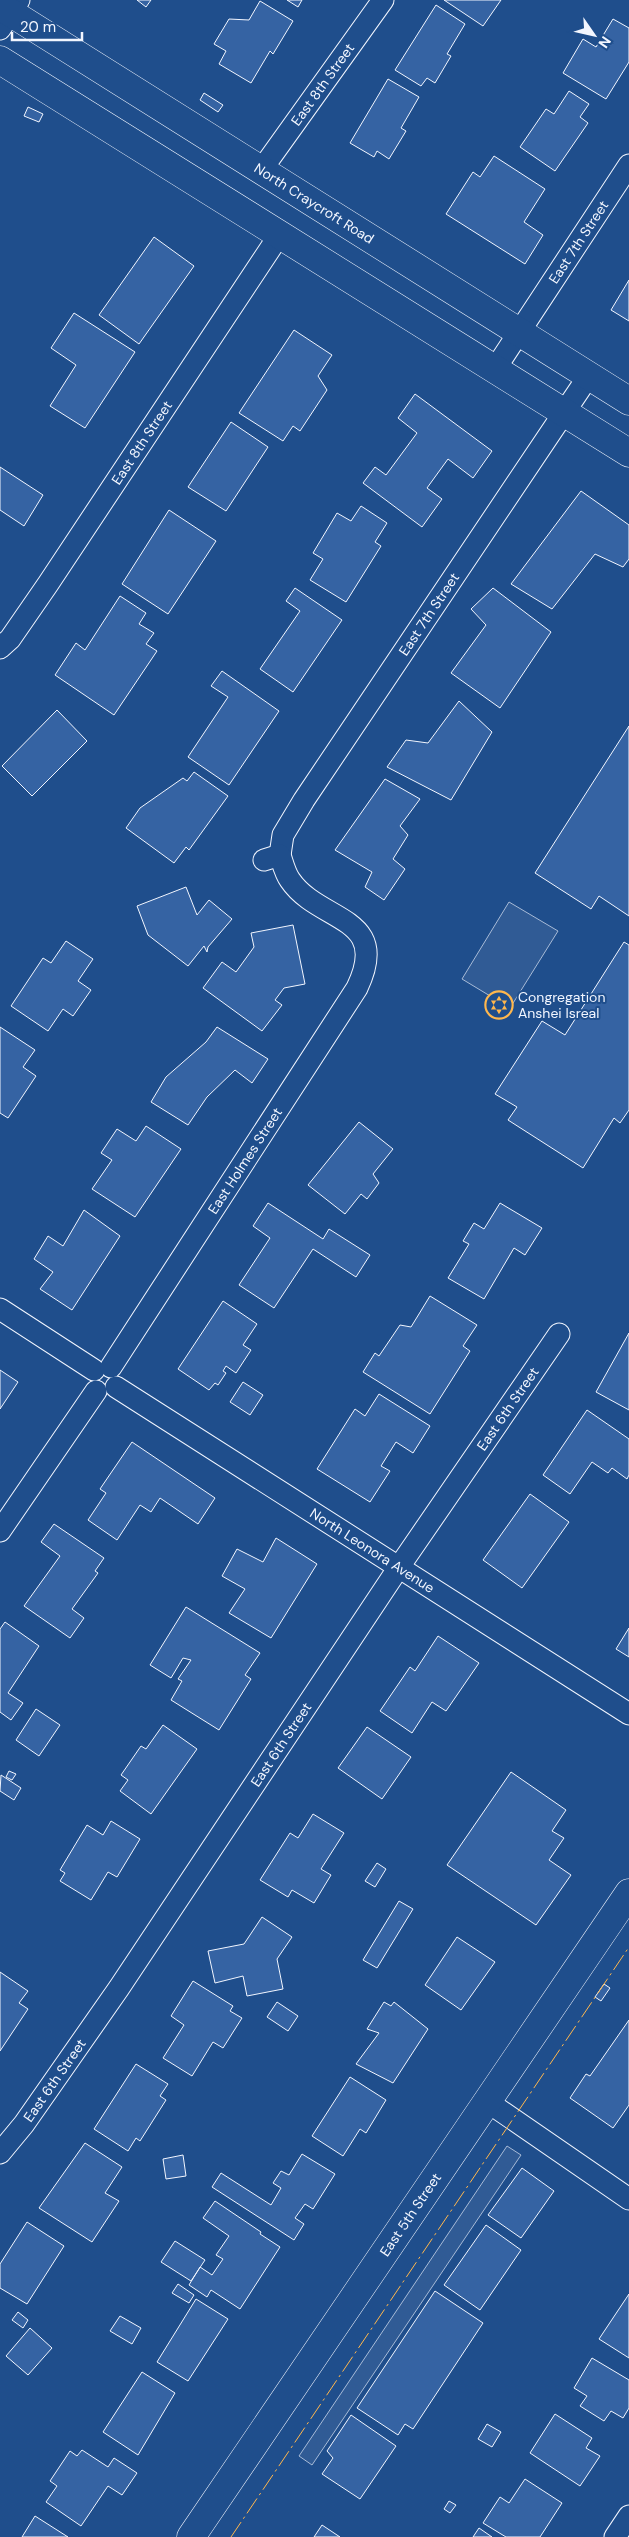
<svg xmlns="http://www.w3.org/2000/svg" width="629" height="2537" font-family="'DM Sans',sans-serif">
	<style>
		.green { fill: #305b95; stroke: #a8bbd7 }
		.building { fill: #3563a3; stroke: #f2f6ff }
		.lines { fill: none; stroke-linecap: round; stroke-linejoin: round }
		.street-casing { stroke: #f2f6ff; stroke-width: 23 }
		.secondary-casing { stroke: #f2f6ff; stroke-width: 29 }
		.street { stroke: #1f4e8c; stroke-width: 21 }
		.secondary { stroke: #1f4e8c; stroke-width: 28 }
		.power { stroke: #ffb74d; stroke-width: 1; stroke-dasharray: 18 4 2.5 4; stroke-linecap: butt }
		.labels { text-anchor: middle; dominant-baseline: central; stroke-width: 4; stroke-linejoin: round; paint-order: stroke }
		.street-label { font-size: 14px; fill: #f2f6ff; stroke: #1f4e8c }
		.poi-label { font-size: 14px; fill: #f2f6ff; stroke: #1f4e8c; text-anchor: start }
	</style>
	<rect width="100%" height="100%" fill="#1f4e8c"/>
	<path class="green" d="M509 902 558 931 510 1008 462 979Z
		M507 2146 521 2155 312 2465 299 2456Z"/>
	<path class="building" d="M137 0H151L146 7Z
		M287 0H302L298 7Z
		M444 0H501L483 26Z
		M260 1 293 21 273 54 270 51 251 83 219 64 226 51 214 44 229 19 249 20Z
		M436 5 465 24 447 54 451 56 435 83 427 78 421 86 395 70Z
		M613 19 629 28V62L606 99 563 73 583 39 596 47Z
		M388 79 419 97 401 128 406 131 389 159 377 151 374 157 350 143Z
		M569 91 589 104 580 117 588 123 555 171 520 147 546 109 554 114Z
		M204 93 223 105 218 112 200 100Z
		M28 107 43 114 39 122 24 116Z
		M494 156 545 189 524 222 543 235 525 264 446 214 473 172 480 177Z
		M154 237 194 266 139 344 99 315Z
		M629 280V321L611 310Z
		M74 313 135 352 85 428 50 406 76 365 51 348Z
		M294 330 332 355 318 376 327 390 300 431 293 426 283 441 239 413Z
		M415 394 492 451 473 478 448 459 427 488 442 499 422 527 363 483 375 467 386 475 417 433 398 418Z
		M231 422 268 447 226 511 188 487Z
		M0 467 43 495 24 526 0 510Z
		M581 491 629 525V559L623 567 595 554 552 609 511 584Z
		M361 506 387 523 375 542 381 546 346 602 310 580 323 559 313 553 337 513 351 521Z
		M169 510 216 541 168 614 122 584Z
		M295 588 342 620 293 692 260 669 300 611 286 601Z
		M493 588 551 632 500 708 451 673 486 625 471 609Z
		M120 596 146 613 139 624 154 633 146 644 157 651 114 715 55 675 76 643 85 650Z
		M222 671 279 711 229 785 188 757 228 697 211 686Z
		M459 701 492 732 451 800 387 767 406 740 428 743Z
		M57 710 87 741 32 796 2 766Z
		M629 726V916L599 896 591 909 535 873Z
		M194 772 228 796 189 850 186 847 174 863 126 828 140 808 183 778 187 781Z
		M385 779 420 799 400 826 408 835 393 859 405 869 384 900 365 887 372 872 335 850Z
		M186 887 197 915 209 900 232 919 208 947 207 952 204 946 188 966 148 935 137 906Z
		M293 925 305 984 284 988 275 1000 282 1005 262 1031 203 988 222 962 236 972 254 947 251 933Z
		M66 941 93 959 78 981 91 990 73 1016 63 1009 48 1031 11 1006 43 958 51 963Z
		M624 942 629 945V1110L620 1123 614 1118 583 1168 508 1120 517 1107 495 1094 542 1021 565 1035Z
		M0 1027 35 1050 23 1067 36 1076 8 1118 0 1113Z
		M217 1027 268 1059 252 1083 235 1070 207 1097 188 1125 151 1102 166 1077 206 1042Z
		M359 1122 393 1149 373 1174 379 1183 367 1199 361 1194 345 1214 308 1185Z
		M146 1126 181 1149 135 1217 92 1189 112 1160 101 1153 117 1129 136 1141Z
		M268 1203 323 1239 329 1229 370 1255 356 1277 313 1249 274 1308 239 1285 270 1238 253 1226Z
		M500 1203 542 1228 525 1255 514 1248 484 1299 448 1278 469 1244 463 1241 474 1223 484 1229Z
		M84 1210 120 1236 72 1310 40 1289 53 1272 34 1259 48 1236 63 1246Z
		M430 1296 477 1325 463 1346 470 1351 430 1414 363 1372 375 1353 379 1356 400 1325 411 1327Z
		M223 1301 257 1324 243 1345 251 1350 236 1373 226 1366 223 1371 226 1373 218 1385 215 1383 209 1390 178 1369Z
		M629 1333V1410L596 1392Z
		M0 1370 18 1382 0 1409Z
		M243 1382 263 1395 250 1415 230 1402Z
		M379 1394 430 1426 413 1453 396 1442 381 1466 390 1471 370 1502 317 1469 355 1409 365 1416Z
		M587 1410 629 1439V1475L627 1479 612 1468 608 1473 592 1462 570 1494 543 1475Z
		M132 1442 215 1498 198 1524 160 1498 151 1512 140 1505 117 1540 88 1520 106 1493 100 1489Z
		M530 1494 569 1522 522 1588 483 1560Z
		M54 1524 104 1558 95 1571 98 1573 72 1609 84 1618 70 1638 24 1606 60 1556 41 1542Z
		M276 1538 317 1564 271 1638 229 1613 245 1589 222 1576 237 1549 263 1562Z
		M186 1607 260 1653 245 1675 251 1679 219 1730 171 1700 182 1681 178 1679 191 1660 183 1658 171 1678 150 1665Z
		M5 1622 39 1646 8 1693 23 1703 11 1720 0 1712V1629Z
		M629 1628V1657L616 1649Z
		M438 1636 479 1663 446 1711 432 1702 412 1733 380 1711 410 1667 415 1671Z
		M36 1709 60 1725 39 1756 16 1740Z
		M163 1725 197 1749 151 1814 120 1791 128 1780 121 1775 141 1746 146 1749Z
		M367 1727 411 1757 382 1799 338 1768Z
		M9 1771 16 1774 12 1780 6 1777Z
		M511 1772 566 1810 552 1831 564 1838 549 1860 571 1875 536 1925 447 1865Z
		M1 1775 21 1788 14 1800 0 1791Z
		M313 1814 344 1833 321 1869 331 1875 314 1903 292 1890 288 1897 260 1880 290 1833 298 1838Z
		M111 1821 140 1839 117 1877 108 1872 91 1900 60 1881 65 1873 60 1870 87 1825 103 1835Z
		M377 1863 386 1869 375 1887 365 1881Z
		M399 1901 413 1909 377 1968 363 1960Z
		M262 1917 292 1937 277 1959 283 1989 247 1996 243 1976 215 1983 208 1951 244 1944Z
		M457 1937 495 1962 461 2010 425 1985Z
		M0 1972 28 1991 19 2003 28 2009 0 2051Z
		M193 1981 233 2006 230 2011 242 2018 223 2048 213 2042 192 2076 163 2058 184 2025 171 2016Z
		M604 1984 610 1988 601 2001 595 1997Z
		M277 2002 298 2016 288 2031 267 2017Z
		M384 2002 391 2006 394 2002 428 2029 393 2083 356 2064 379 2033 367 2029Z
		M629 2020V2105L613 2128 570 2098 586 2074 590 2076Z
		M136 2064 168 2084 160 2096 166 2100 140 2141 136 2138 128 2151 94 2129Z
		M350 2077 386 2100 366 2133 360 2129 343 2156 312 2136Z
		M85 2143 122 2167 105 2193 119 2201 92 2242 39 2208Z
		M302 2154 335 2174 313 2209 305 2204 295 2218 304 2224 294 2240 212 2187 221 2173 271 2205 281 2188 273 2183 281 2171 289 2175Z
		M183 2155 186 2176 166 2179 163 2159Z
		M522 2168 554 2191 521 2238 488 2215Z
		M215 2201 261 2232 260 2234 280 2247 240 2309 211 2290 207 2297 189 2285 200 2267 212 2275 223 2259 216 2255 229 2236 203 2218Z
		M27 2222 64 2246 27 2304 0 2288V2264Z
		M486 2225 521 2250 480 2310 444 2285Z
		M175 2241 205 2260 191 2281 161 2262Z
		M178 2284 194 2295 189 2303 172 2293Z
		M435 2291 483 2323 413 2429 405 2424 398 2435 357 2408Z
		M629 2294V2358L599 2339Z
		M196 2299 228 2319 188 2381 157 2362Z
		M18 2312 28 2320 23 2328 12 2320Z
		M120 2316 141 2328 132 2344 110 2331Z
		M30 2328 52 2348 28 2375 6 2356Z
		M592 2358 629 2380V2408L623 2418 611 2411 604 2421 580 2406 587 2396 574 2388Z
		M142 2372 175 2393 138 2455 103 2432Z
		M555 2414 592 2438 586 2448 600 2456 580 2486 530 2453Z
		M351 2415 396 2446 360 2499 322 2474 333 2458 327 2451Z
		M487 2424 501 2432 492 2447 478 2439Z
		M82 2450 108 2467 114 2458 137 2473 122 2495 108 2486 81 2526 46 2502 57 2486 50 2481 70 2451 77 2456Z
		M525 2479 562 2503 540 2537H506L483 2523 500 2497 509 2503Z
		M449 2501 456 2505 450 2513 444 2509Z
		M35 2516 68 2537H22Z
		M322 2525 340 2537H314Z
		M479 2528 492 2537H473Z"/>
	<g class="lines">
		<g class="street-casing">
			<g id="street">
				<path d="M0 29 19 0"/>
				<path id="s1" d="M262 169 383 0"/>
				<path id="s2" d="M495 369 629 165"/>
				<path id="s3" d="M0 648 10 639 48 584 280 234"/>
				<path id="s4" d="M280 855 283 835 304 800 588 377"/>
				<path d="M0 1309 94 1370"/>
				<path id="s5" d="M111 1367 357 988C392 915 319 923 290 880 285 873 283 864 280 855L264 860"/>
				<path id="s6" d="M116 1387 629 1714"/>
				<path d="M0 1531 96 1391"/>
				<path d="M488 2102 629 2199"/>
				<path id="s7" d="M0 2153 24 2124 119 1988 399 1567 559 1334"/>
				<path d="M615 2537 629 2516"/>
			</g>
		</g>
		<g class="secondary-casing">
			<g id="secondary">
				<path id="s8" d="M0 6 629 401"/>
				<path d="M0 60 629 453"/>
				<path id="s9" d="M191 2537 629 1893"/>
			</g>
		</g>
		<use href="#street" class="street"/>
		<use href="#secondary" class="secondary"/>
		<path class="power" d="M231 2537 629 1947"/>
	</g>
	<defs>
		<g id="synagogue-ring" transform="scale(1.4375)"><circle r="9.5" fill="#1f4e8c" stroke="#ffb74d" stroke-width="1.5"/><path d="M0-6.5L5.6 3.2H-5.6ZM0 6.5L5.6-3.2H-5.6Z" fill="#ffb74d"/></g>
	</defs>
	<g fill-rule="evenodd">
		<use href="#synagogue-ring" x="499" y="1005"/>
	</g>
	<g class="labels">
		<g class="street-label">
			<text stroke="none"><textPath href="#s1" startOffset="104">East 8th Street</textPath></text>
			<text stroke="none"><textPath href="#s8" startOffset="371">North Craycroft Road</textPath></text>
			<text stroke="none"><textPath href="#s2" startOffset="152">East 7th Street</textPath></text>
			<text stroke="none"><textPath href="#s3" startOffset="250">East 8th Street</textPath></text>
			<text stroke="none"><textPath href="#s4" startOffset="285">East 7th Street</textPath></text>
			<text stroke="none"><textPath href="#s5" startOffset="246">East Holmes Street</textPath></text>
			<text stroke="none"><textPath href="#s7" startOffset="901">East 6th Street</textPath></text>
			<text stroke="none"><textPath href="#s6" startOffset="304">North Leonora Avenue</textPath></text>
			<text stroke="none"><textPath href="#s7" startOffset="496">East 6th Street</textPath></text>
			<text stroke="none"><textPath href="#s7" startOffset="91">East 6th Street</textPath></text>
			<text stroke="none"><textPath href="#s9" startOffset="390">East 5th Street</textPath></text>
		</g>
		<g class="poi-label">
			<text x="518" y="997">Congregation<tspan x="518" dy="16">Anshei Isreal</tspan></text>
		</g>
	</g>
	<g transform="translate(594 35) rotate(124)" stroke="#1f4e8c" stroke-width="4" paint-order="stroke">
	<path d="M0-4L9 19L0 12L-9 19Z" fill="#f2f6ff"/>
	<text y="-8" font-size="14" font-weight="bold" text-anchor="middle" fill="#f2f6ff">N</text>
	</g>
	<path d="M12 32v8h70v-8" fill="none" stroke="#f2f6ff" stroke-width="2.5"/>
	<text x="20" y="32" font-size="15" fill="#f2f6ff" stroke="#1f4e8c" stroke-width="4" paint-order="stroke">20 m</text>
</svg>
